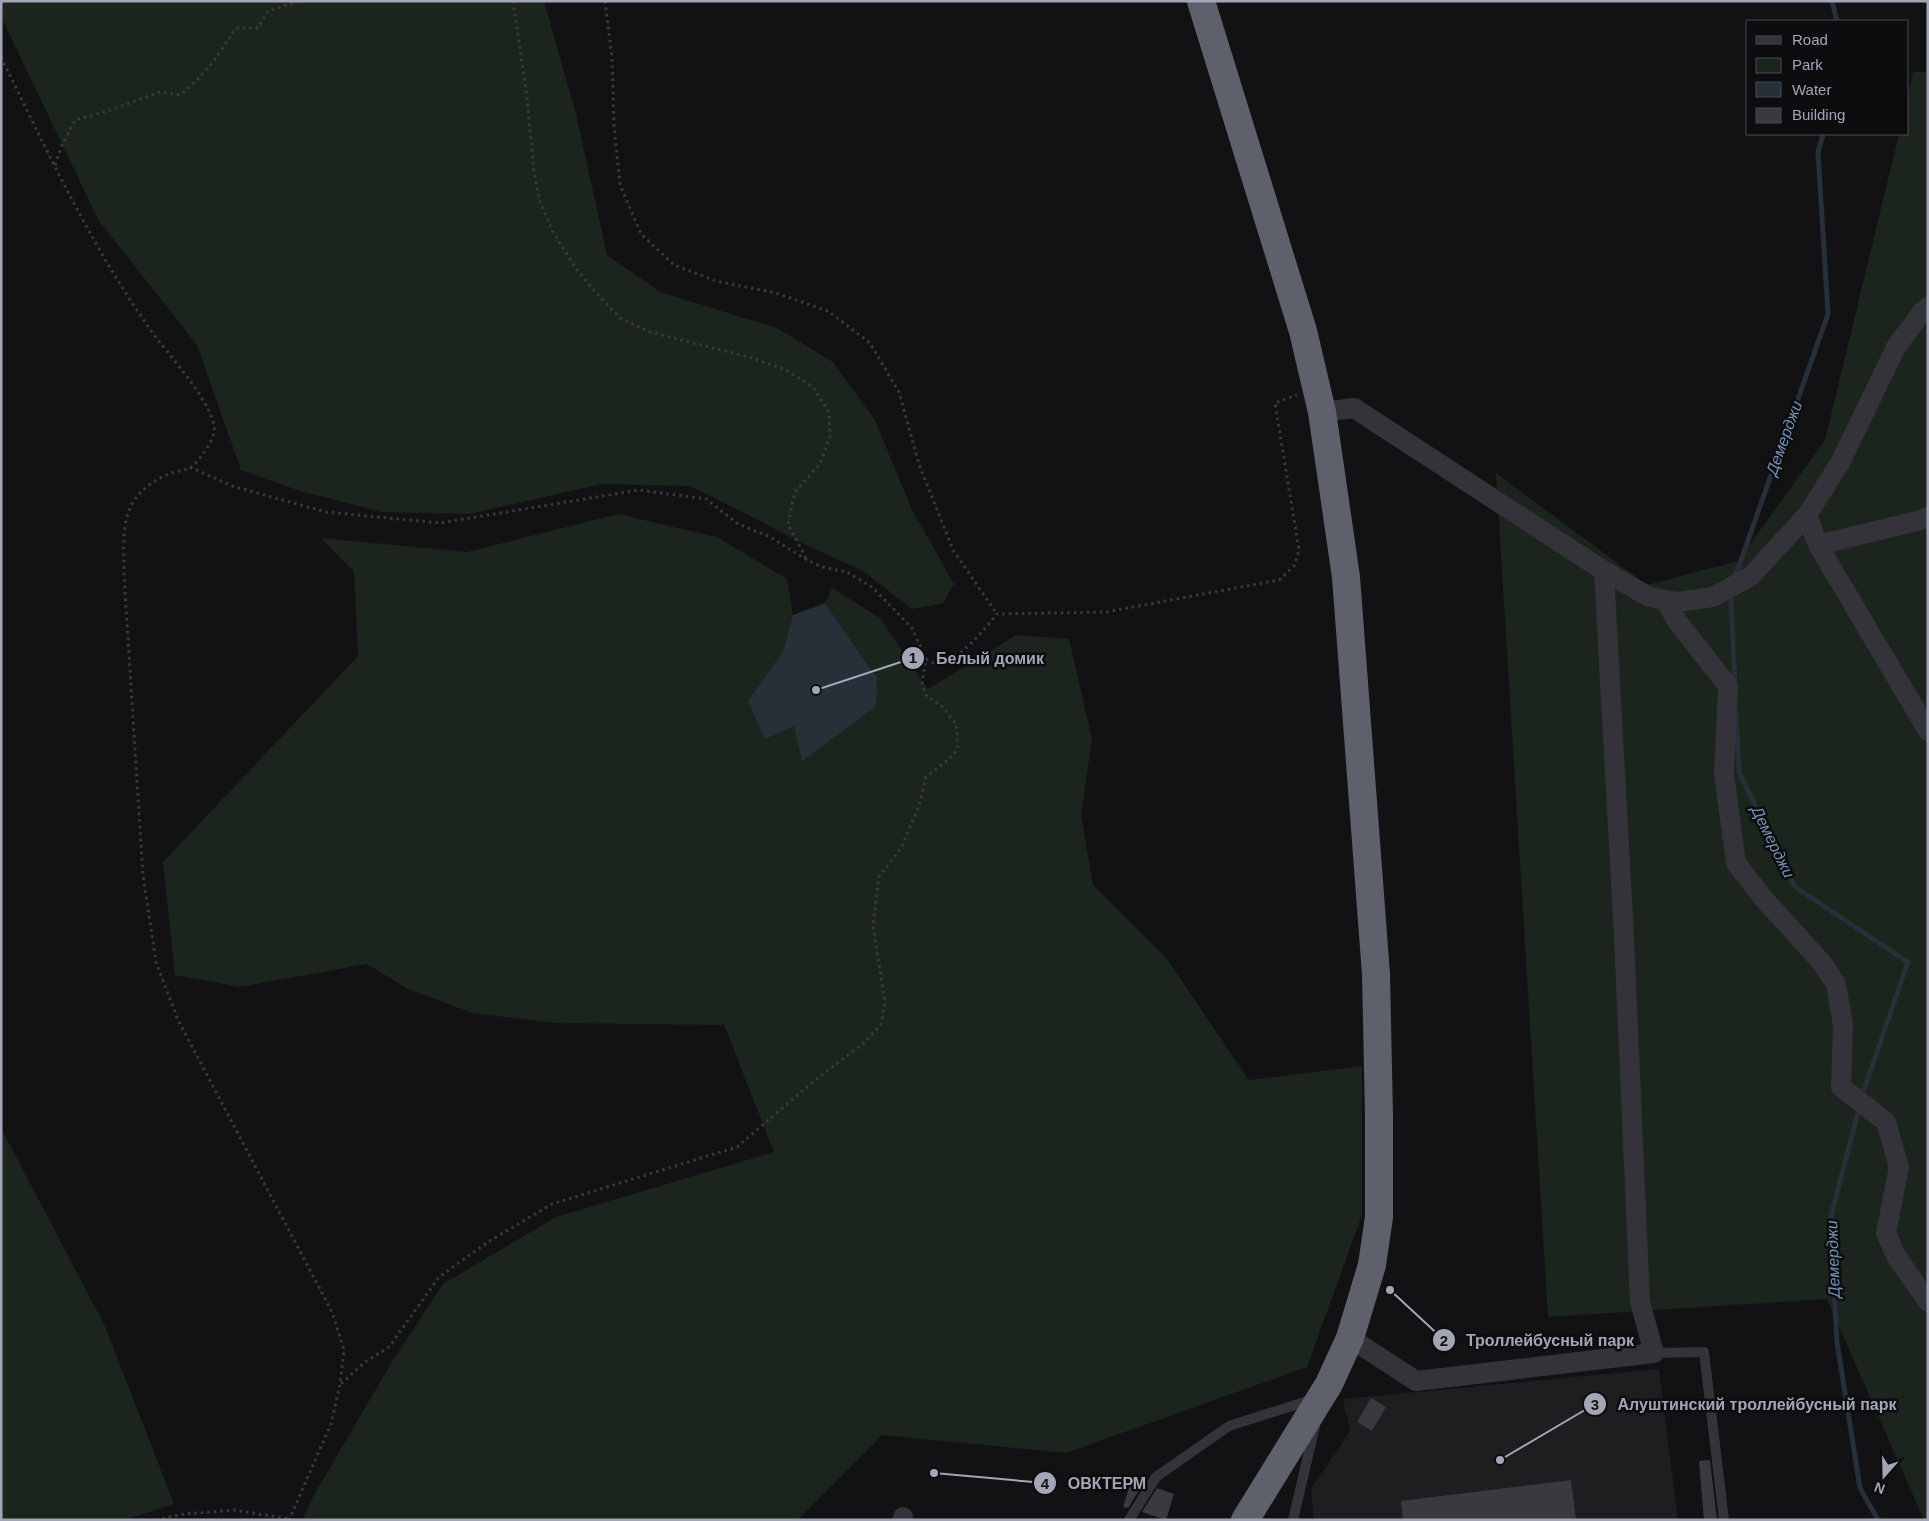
<svg xmlns="http://www.w3.org/2000/svg" width="1929" height="1521" font-family="Arial,sans-serif">
	<style>
		.built { fill: #1e1e21 }
		.green { fill: #1c241e }
		.water { fill: #272f39 }
		.lines { fill: none; stroke-linecap: round; stroke-linejoin: round }
		.stream { stroke: #272f39; stroke-width: 5 }
		.building { fill: #393a3f }
		.path { stroke: #393a40; stroke-width: 3; stroke-dasharray: 2.5 4; stroke-linecap: butt }
		.lane { stroke: #333339; stroke-width: 10 }
		.street { stroke: #333339; stroke-width: 20 }
		.highway { stroke: #5e606b; stroke-width: 28 }
		.labels { text-anchor: middle; dominant-baseline: central; stroke-width: 5; stroke-linejoin: round; paint-order: stroke }
		.water-label { font-size: 16px; font-style: italic; fill: #7591b5; stroke: #0d0d0f }
		.leader { fill: none; stroke: #a2a6b6; stroke-width: 2 }
		.callout-dot { fill: #a2a6b6; stroke: #0d0d0f; stroke-width: 2 }
		.mark-label { font-size: 15px; text-anchor: middle; font-weight: bold; fill: #111 }
		.callout-label { font-size: 16px; text-anchor: middle; font-weight: bold; fill: #a2a6b6; stroke: #0d0d0f; stroke-width: 5; stroke-linejoin: round; paint-order: stroke }
	</style>
	<rect width="100%" height="100%" fill="#121214"/>
	<path class="built" d="M1659 1369 1678 1520H1314L1311 1489 1350 1431 1343 1399Z"/>
	<path class="green" d="M1 1H544L576 114 607 255 660 292 777 328 833 362 875 420 911 508 954 584 943 603 912 609 863 571 802 543 743 512 690 486 601 484 469 514 382 512 300 491 241 470 197 345 99 221 1 17Z
		M1913 72H1928V1520H1924L1827 1299 1548 1317 1496 473 1647 585 1738 561 1825 440 1899 134H1908V96Z
		M618 514 717 537 787 579 793 615 783 651 748 701 877 678 825 603 832 588 880 618 928 689 1016 635 1069 639 1092 739 1081 815 1093 885 1167 959 1249 1080 1362 1066V1215L1307 1367 1066 1453 882 1435 799 1518V1520H302L314 1495 393 1360 443 1284 556 1217 774 1152 724 1025 555 1023 472 1013 406 988 367 964 239 987 175 975 163 862 358 656 354 572 321 538 467 552Z
		M1 1128 105 1326 174 1504 124 1520H1Z"/>
	<path class="water" d="M825 603 877 678 876 706 802 761 794 726 765 739 748 701 783 651 793 615Z"/>
	<g class="lines">
		<path class="stream" d="M1832 1 1837 21
			M1734 580 1828 314 1818 152 1823 134
			M1732 593 1731 601 1735 685
			M1736 713 1739 772 1795 887 1908 962 1861 1098
			M1859 1108 1830 1220 1837 1342 1860 1488 1878 1520"/>
	</g>
	<path class="building" d="M1371 1398 1386 1407 1372 1431 1357 1422Z
		M1710 1460 1717 1520H1704L1699 1461Z
		M1571 1480 1576 1520H1403L1401 1501Z
		M1131 1481 1143 1484 1128 1508 1123 1507Z
		M1157 1488 1174 1494 1166 1520 1142 1512Z"/>
	<g class="lines">
		<path class="path" d="M513 1 527 97 534 172 539 199 553 232 575 267 597 294 620 318 650 332 749 357 786 370 813 387 829 412 830 436 820 464 795 492 788 524 807 560
			M605 1 612 57 614 126 620 185 641 234 674 265 716 281 776 293 828 311 870 343 899 392 919 464 953 550 997 614
			M1 57C46 149 92 248 152 332 166 352 219 409 214 433 211 444 200 460 191 467 185 471 176 471 169 474 154 480 140 490 132 504 121 525 124 553 124 575L143 876 156 962 178 1020 332 1312 344 1350 340 1385 331 1424 289 1520
			M55 165 62 145 75 120 108 111 160 92 180 95C205 75 219 54 236 28H258L268 11 300 1
			M190 467 232 486 326 512 440 523 639 490 706 499 738 524 770 537 807 560 822 567 847 572 872 587 912 628 926 659 922 684 927 697 941 705 956 724 958 749 949 759 926 777 919 806 901 848 879 877 873 925 885 1003 881 1024 865 1042 814 1081 737 1147 552 1204 488 1242 439 1277 389 1347 365 1362 340 1385
			M926 659C929 661 934 664 937 664 955 666 986 627 997 614L1106 612 1279 580 1294 566 1299 550 1275 403 1297 395
			M156 1520 184 1514 234 1510 290 1519"/>
		<path class="lane" d="M1654 1353 1704 1352 1724 1520
			M1129 1520 1156 1477 1229 1426 1314 1399
			M1293 1520 1315 1426"/>
		<path class="street" d="M1322 412 1354 408 1604 571 1649 597 1678 602 1713 597 1751 576 1807 515 1840 463 1896 347 1922 312 1928 307
			M1807 515 1818 545 1928 731
			M1818 545 1917 521 1928 517
			M1665 600 1677 621 1728 686 1724 774 1736 863 1764 899 1822 963 1836 984 1843 1025 1841 1087 1886 1122 1899 1167 1886 1233 1896 1256 1928 1302
			M1350 1338 1416 1381 1654 1353 1640 1302 1624 937 1604 571
			M903 1520V1517"/>
		<path class="highway" d="M1201 1 1303 331 1322 412 1346 577 1376 974 1379 1116V1217L1372 1265 1350 1338 1329 1384 1245 1520"/>
	</g>
	<g class="labels">
		<g class="water-label">
			<text transform="translate(1784 438) rotate(-70)">Демерджи</text>
			<text transform="translate(1773 842) rotate(64)">Демерджи</text>
			<text transform="translate(1833 1259) rotate(-92)">Демерджи</text>
		</g>
	</g>
	<path class="leader" d="M816 690L913 658M1390 1290L1444 1340M1500 1460L1595 1404M934 1473L1045 1483"/>
	<g class="callout-dot">
		<circle cx="816" cy="690" r="5"/>
		<circle cx="1390" cy="1290" r="5"/>
		<circle cx="1500" cy="1460" r="5"/>
		<circle cx="934" cy="1473" r="5"/>
		<circle cx="913" cy="658" r="12"/>
		<circle cx="1444" cy="1340" r="12"/>
		<circle cx="1595" cy="1404" r="12"/>
		<circle cx="1045" cy="1483" r="12"/>
	</g>
	<g class="mark-label">
		<text x="913" y="663">1</text>
		<text x="1444" y="1346">2</text>
		<text x="1595" y="1410">3</text>
		<text x="1045" y="1489">4</text>
	</g>
	<g class="callout-label">
		<text x="990" y="664">Белый домик</text>
		<text x="1550" y="1346">Троллейбусный парк</text>
		<text x="1757" y="1410">Алуштинский троллейбусный парк</text>
		<text x="1107" y="1489">ОВКТЕРМ</text>
	</g>
	<rect width="1929" height="1521" fill="none" stroke="#a2a6b6" stroke-width="5"/>
	<rect x="1746" y="20" width="162" height="115" fill="#0d0d0f" stroke="#494a52"/>
	<rect x="1756" y="36" width="25" height="8" fill="#333339" stroke="#494a52"/>
	<text x="1792" y="45" font-size="15" fill="#a2a6b6">Road</text>
	<rect x="1756" y="58" width="25" height="15" fill="#1c241e" stroke="#494a52"/>
	<text x="1792" y="70" font-size="15" fill="#a2a6b6">Park</text>
	<rect x="1756" y="82" width="25" height="15" fill="#272f39" stroke="#494a52"/>
	<text x="1792" y="95" font-size="15" fill="#a2a6b6">Water</text>
	<rect x="1756" y="108" width="25" height="15" fill="#393a3f" stroke="#494a52"/>
	<text x="1792" y="120" font-size="15" fill="#a2a6b6">Building</text>
	<g transform="translate(1884 1476) rotate(200)" stroke="#0d0d0f" stroke-width="4" paint-order="stroke">
	<path d="M0-4L9 19L0 12L-9 19Z" fill="#a2a6b6"/>
	<text y="-8" font-size="14" font-weight="bold" text-anchor="middle" fill="#a2a6b6">N</text>
	</g>
</svg>
